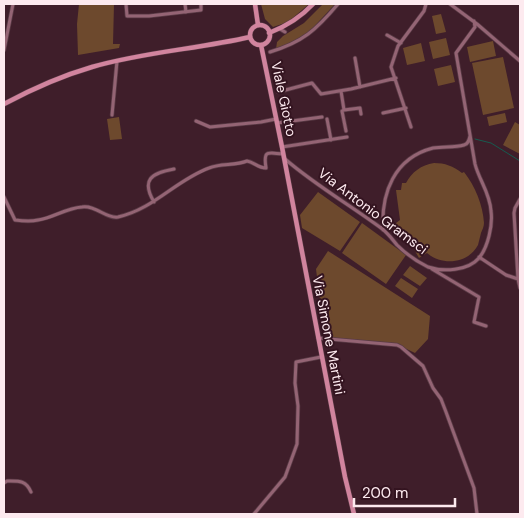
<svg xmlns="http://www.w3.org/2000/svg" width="524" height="518" font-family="'DM Sans',sans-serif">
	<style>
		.green { fill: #6d492d }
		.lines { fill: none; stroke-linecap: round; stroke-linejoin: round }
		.stream { stroke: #175b4f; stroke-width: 1 }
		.street-casing { stroke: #5a3b46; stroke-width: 4.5 }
		.secondary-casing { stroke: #5a3b46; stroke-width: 5.5 }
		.street { stroke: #946474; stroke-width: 3 }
		.secondary { stroke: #d1849e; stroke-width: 4.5 }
		.labels { text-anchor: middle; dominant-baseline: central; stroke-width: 4; stroke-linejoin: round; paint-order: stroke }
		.street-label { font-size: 14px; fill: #fdeaef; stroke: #341420 }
	</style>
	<rect width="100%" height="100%" fill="#3f1e2a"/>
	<path class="green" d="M79 4H114L113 44H120L119 48 78 55 77 24Z
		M261 4H309L288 22 273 27 265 19Z
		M323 4H335L311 30 301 38 276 49 277 42 283 36 304 23Z
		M441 14 446 32 436 34 432 16Z
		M446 38 450 55 433 59 429 42Z
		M493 41 496 56 470 62 467 47Z
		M421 43 425 61 407 65 403 48Z
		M503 57 514 108 483 115 472 63Z
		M451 65 455 82 438 86 434 69Z
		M505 113 507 122 489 126 487 117Z
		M119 117 122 139 110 140 107 119Z
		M515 122 520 125V154L503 145Z
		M434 163C445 163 453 166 462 173L464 172C475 186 483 205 484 223 484 227 482 230 481 233 480 237 479 241 478 245 468 264 442 266 427 253L419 258 404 232 399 231 396 227V223L400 220 396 190H401L402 183H406C412 172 421 165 434 163Z
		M318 192 360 222 340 251 302 228 300 215Z
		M362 223 406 255 386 284 342 253Z
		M328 251 430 316 428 339 415 353 396 344 325 337 321 314 329 313 328 300 320 301 316 269Z
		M410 266 427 278 420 286 403 275Z
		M401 278 418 289 412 298 395 286Z"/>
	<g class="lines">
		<path class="stream" d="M475 139 491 143 520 161"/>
		<g class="street-casing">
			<path id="street" d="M126 4 127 16H149L201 10V4
				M185 4 186 12
				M450 4 477 24 520 61
				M280 29 285 32
				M387 35 401 43
				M4 50 13 4
				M270 52C303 42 316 30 338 4
				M355 58 360 87
				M341 91 344 110 360 108 361 114
				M278 92 312 83 321 94 351 89 396 78
				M344 110 342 111 346 131
				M383 113 406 108
				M112 115 117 61
				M327 119 331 140
				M196 121 210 127 261 122 276 119
				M277 123 322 117
				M411 127 391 67 398 46 424 11 426 4
				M282 147 347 137
				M285 159C315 185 350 205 381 228 388 233 392 239 397 245 405 253 418 262 428 267 443 272 468 271 479 258 488 247 493 225 491 211 490 193 479 180 475 164L456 53 475 27 474 21
				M4 197 15 220C22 221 30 222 38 220 53 218 66 208 82 207 96 205 106 219 118 217 154 209 176 180 209 168 221 163 235 166 247 161 254 162 258 168 266 168 263 149 268 153 283 154
				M154 202C141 180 151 173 174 169
				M383 230C381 193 394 158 433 148 443 146 454 148 464 145 468 144 469 141 470 136
				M479 257 506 275 518 279 520 288
				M432 269 479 297 474 322 486 326
				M518 279 514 213 515 208 520 199
				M318 338 397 345 401 347 423 366 433 388 441 399 446 412 474 488 477 514
				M4 483 7 481C19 481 26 480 31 492
				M254 514 285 477 297 444 298 406 295 383 296 362 321 357"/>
		</g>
		<g class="secondary-casing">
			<path id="secondary" d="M255 4 258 25
				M250 35a10 10 0 1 1 20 0a10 10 0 1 1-20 0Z
				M269 33C287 26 300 18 313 4
				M261 45 282 147 345 477 354 514
				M4 104C32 89 61 76 92 67 143 52 198 49 250 37"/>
		</g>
		<use href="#street" class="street"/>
		<use href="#secondary" class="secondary"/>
	</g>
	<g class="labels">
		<g class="street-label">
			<text transform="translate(284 99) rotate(78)">Viale Giotto</text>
			<text transform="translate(373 211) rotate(37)">Via Antonio Gramsci</text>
			<text transform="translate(329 335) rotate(79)">Via Simone Martini</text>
		</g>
	</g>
	<rect width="524" height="518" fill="none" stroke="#fdeaef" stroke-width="10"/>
	<path d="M354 498v8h101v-8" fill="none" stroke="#fdeaef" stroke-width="2.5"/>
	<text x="362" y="498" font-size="15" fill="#fdeaef" stroke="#341420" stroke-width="4" paint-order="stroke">200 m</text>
</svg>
